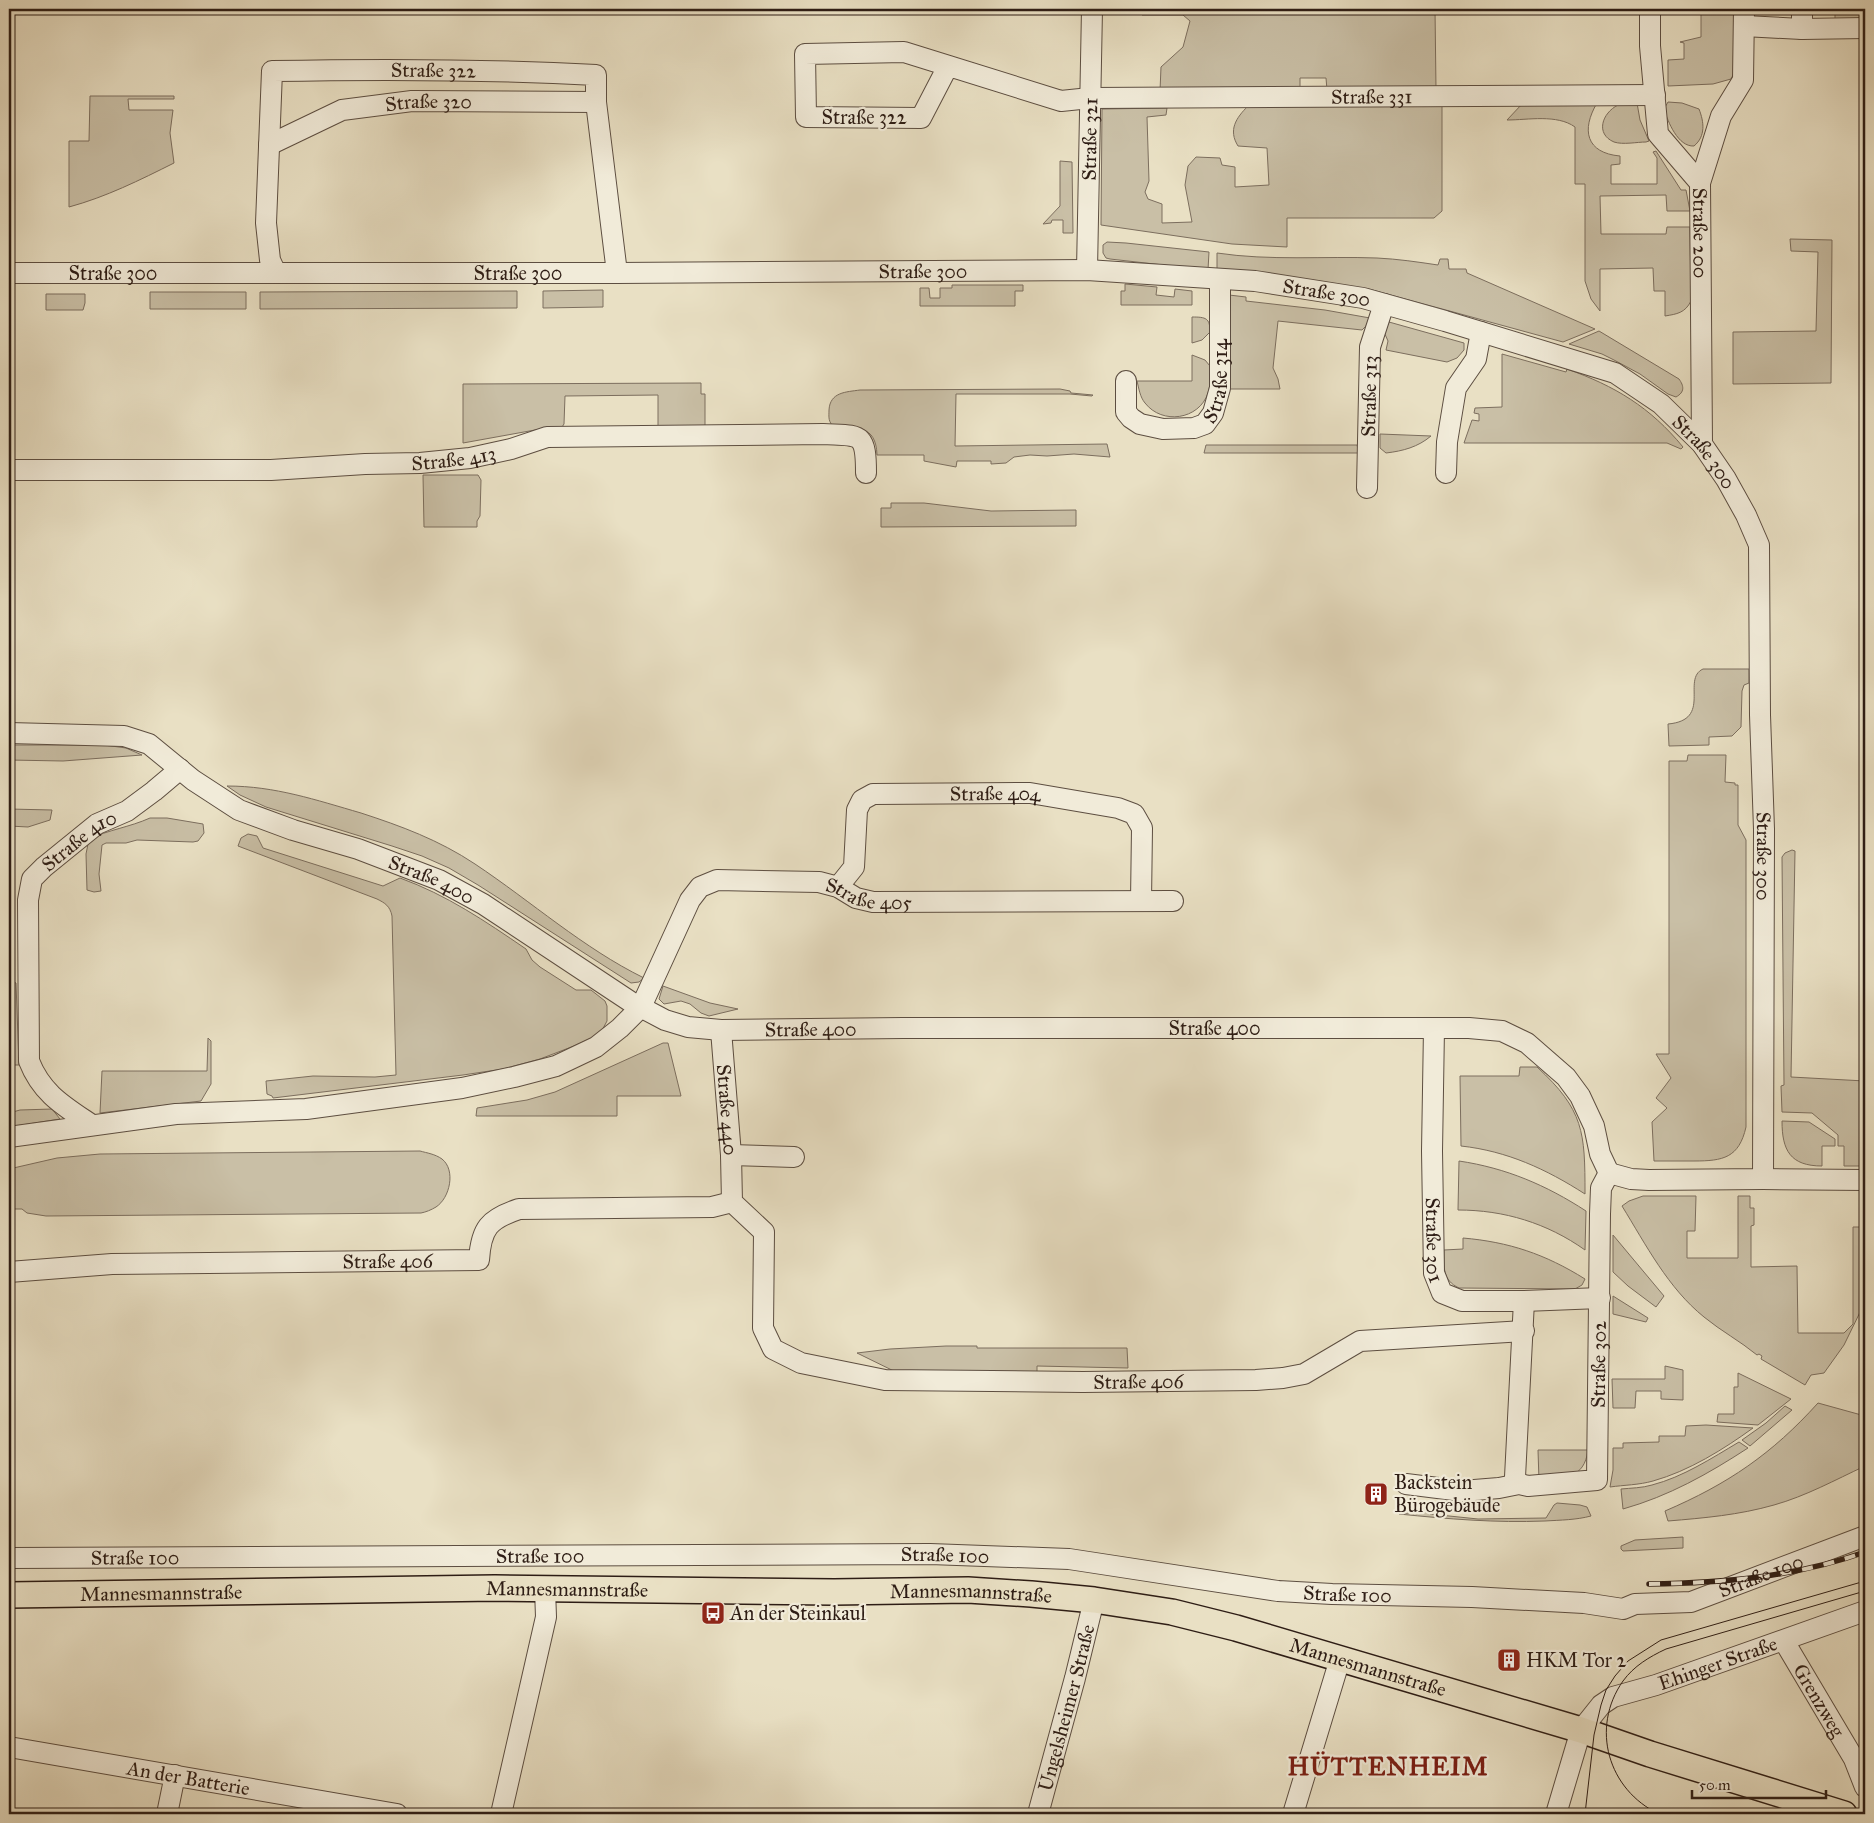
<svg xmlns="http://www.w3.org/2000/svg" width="1874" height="1823" font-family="'IM FELL Great Primer',serif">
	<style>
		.green { fill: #c9bfa6; stroke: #7c6e5e }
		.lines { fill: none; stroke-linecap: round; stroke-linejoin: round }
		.minor-casing { stroke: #5d4e41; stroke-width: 22 }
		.major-casing { stroke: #2e1d15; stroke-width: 28 }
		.minor { stroke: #f1ebd9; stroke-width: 20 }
		.major { stroke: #e9e0c4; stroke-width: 25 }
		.tram { stroke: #2e1d15; stroke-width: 1 }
		.rail-casing { stroke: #2e1d15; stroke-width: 5.5 }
		.rail { stroke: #f1ebd9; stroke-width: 4; stroke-dasharray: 11; stroke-linecap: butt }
		.labels { text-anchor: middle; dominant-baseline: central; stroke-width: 4.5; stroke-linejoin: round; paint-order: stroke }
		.street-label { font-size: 20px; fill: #2e1d15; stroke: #f1ebd9 }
		.poi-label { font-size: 20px; fill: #2e1d15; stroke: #f1ebd9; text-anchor: start }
		.district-label { font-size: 25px; font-weight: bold; letter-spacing: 1px; fill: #7a1f14; stroke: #f1ebd9 }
	</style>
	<rect width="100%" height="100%" fill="#e9e0c4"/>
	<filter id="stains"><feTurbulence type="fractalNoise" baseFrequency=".004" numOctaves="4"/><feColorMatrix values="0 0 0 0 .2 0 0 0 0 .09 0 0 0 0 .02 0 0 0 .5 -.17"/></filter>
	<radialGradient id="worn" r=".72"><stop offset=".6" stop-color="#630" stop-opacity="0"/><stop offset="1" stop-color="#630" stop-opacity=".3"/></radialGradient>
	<path class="green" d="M1106 9H1435L1436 89 1327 90 1326 78H1300V89L1160 91 1161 67 1183 47 1190 21 1183 15H1142L1139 11H1106Z
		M1835 9H1865V23H1835Z
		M1734 13 1737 67 1731 79 1713 84 1668 86V60L1684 59V43L1680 42 1701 37V14Z
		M90 96H174V99H128L129 110H173L170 133 174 163C140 180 106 197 69 207V141H89Z
		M1668 102 1682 103 1699 109C1704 122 1706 136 1694 146 1678 147 1668 122 1664 109Z
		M1442 103V211L1434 218H1287V247L1232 244 1101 225 1102 109 1167 108 1166 115 1147 117 1149 181 1145 192 1148 199 1162 204V223L1192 222 1185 185 1188 166 1196 157 1220 158 1222 165 1235 167V187L1269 185 1267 148 1238 146C1228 130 1236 118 1248 106Z
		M1597 103C1581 130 1586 153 1620 156V164L1611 165V184H1657V158L1653 152 1656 151 1681 190H1686L1690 211H1667L1666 195 1600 196 1601 234H1666L1667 227H1690L1691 301C1685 313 1677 314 1665 316V291H1654L1653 268 1600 269V311L1591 299 1585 281V184H1575V127C1557 114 1528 120 1507 120L1522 104Z
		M1637 103 1640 120 1649 141 1646 142C1637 142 1623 145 1614 142 1595 134 1602 113 1618 105 1623 103 1631 104 1637 103Z
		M1060 161 1072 162 1073 233H1063V220H1052L1051 223 1043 224 1060 206Z
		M1790 239 1832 240 1831 383 1733 384V332L1816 331 1818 252 1791 251Z
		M1107 242 1126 243 1209 252 1208 270 1110 259 1106 258 1103 253V245Z
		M1217 253C1270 261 1324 256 1377 258 1398 259 1418 262 1438 265L1440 259H1448L1449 269H1466L1467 273 1595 329 1563 342 1369 289 1217 271Z
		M1125 284 1157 287 1156 295 1174 297 1175 289 1192 291V305H1121V291H1125Z
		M952 285H1023V291H1015V306H920V288H929L930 298H940V288H952Z
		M603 290V307L543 308V291Z
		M517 291V308L260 309V292Z
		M150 292H246V309H150Z
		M46 294H85V303L83 310H46Z
		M1229 295 1246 297V301L1325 310 1370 318 1366 326 1362 330 1278 321 1273 368 1278 379 1280 389H1229Z
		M1192 317C1206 317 1210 318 1210 332L1202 340 1192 343Z
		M1389 322 1464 343V350L1457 358 1447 362 1386 350 1388 341 1384 332Z
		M1599 331 1679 379C1684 386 1685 392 1676 397L1668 394 1640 374 1614 360 1602 354 1569 344Z
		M1502 354 1566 372 1567 369C1615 386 1650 407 1683 447L1681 449 1667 443H1464L1472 420 1479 421V414L1474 413 1475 408 1502 407Z
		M1192 355 1205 360 1210 366C1210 375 1211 384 1208 393 1199 420 1162 425 1145 403 1140 397 1139 389 1137 381H1192Z
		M701 383V394H705V426H658V395L565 396 564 424 562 427 535 430 463 443V384Z
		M1060 389 1070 391 1071 393 1093 395 1092 396 1070 394H956L955 446 1107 444 1110 457 1074 454 1047 456 1030 455 1014 457 1006 463 991 464V461H957L956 467 924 461V455H877C876 424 856 428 832 425 828 420 829 416 829 410 830 392 846 392 860 390Z
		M1380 434 1431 436C1418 447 1403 451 1386 453L1380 448Z
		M1206 445H1357L1359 453H1204Z
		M423 475H478L481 480 480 516 477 521V527H424Z
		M891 503H924L991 511 1076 510V526L881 527V508H891Z
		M1703 669H1749V683L1744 685 1742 691 1741 727 1732 736 1709 737V745L1669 746 1668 724C1713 720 1681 679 1703 669Z
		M9 745H104L126 748 142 755 63 761 9 760Z
		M1688 755H1726L1725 782 1735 783V785H1738V825L1746 840V1127C1739 1158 1723 1161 1694 1161 1681 1161 1667 1161 1654 1161L1652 1122 1667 1108 1656 1098 1671 1078 1656 1054H1669V761H1687Z
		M227 786C275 786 316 800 361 813 401 826 439 840 475 864 532 902 583 948 644 978L639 982 631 983 478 885 449 868 422 856 392 846 266 807 240 795Z
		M9 809 52 810 50 820 28 827 9 826Z
		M150 818H167L203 824 204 833 198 841 193 842 137 840 126 843H106L102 845 99 874 101 891 94 892 87 890 86 854 89 839C108 830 130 827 150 818Z
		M248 834 257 836 263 848 383 886 400 878C447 895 485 921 526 949L532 960 540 967 576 990H591L605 1001 607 1006V1021L600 1034 574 1046 540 1059 503 1069 463 1075 273 1098 272 1096 267 1094 266 1081 313 1076 375 1077 396 1075 392 916C390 906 385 903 377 899L238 846 241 838Z
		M1792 850 1795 851 1791 1077 1865 1081V1166H1844V1146H1838V1135L1812 1113 1782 1112 1781 1086 1784 1085 1782 857 1785 853Z
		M9 980 16 983 19 1065H12L9 1017Z
		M663 986 710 1003 738 1009 709 1016 701 1013 690 1004 681 1001 664 1004 659 999Z
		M208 1038 211 1041V1084L201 1101 100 1113 102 1071H207Z
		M663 1043H668L681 1096H617V1116H476L477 1108 527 1100 555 1092Z
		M1520 1067H1537C1584 1110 1585 1132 1585 1194 1546 1169 1507 1151 1461 1146L1460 1076H1519Z
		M52 1109 60 1119 9 1127V1113L20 1110Z
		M1782 1121 1809 1122 1835 1139V1146H1822V1166C1790 1166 1782 1150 1782 1121Z
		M420 1151C427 1153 435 1154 442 1159 456 1170 450 1198 436 1207 431 1210 426 1212 421 1213L46 1216 27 1213 22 1209H9V1169L57 1158 100 1154Z
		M1459 1161C1506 1168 1546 1185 1586 1211L1585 1250C1547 1223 1504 1210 1458 1210Z
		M1643 1196H1696L1695 1231H1687V1258H1738V1196H1750V1208H1754V1225L1751 1226V1267L1797 1266 1798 1333H1844L1853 1324V1227H1865V1302L1844 1345 1824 1373 1811 1375 1805 1385 1761 1359 1762 1356 1759 1354 1757 1355C1740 1341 1721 1331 1704 1317 1668 1288 1646 1245 1622 1206L1629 1201Z
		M1613 1235 1664 1296 1656 1307 1628 1286 1613 1272Z
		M1463 1238C1509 1242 1545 1254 1585 1279L1582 1285 1575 1289 1459 1288C1442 1280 1444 1267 1444 1250L1463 1249Z
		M1613 1296 1648 1318 1646 1322 1613 1314Z
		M946 1346H977V1348H1127L1128 1368 1037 1366V1376L902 1375 857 1353 890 1349Z
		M1665 1366 1683 1370V1400L1661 1399V1391H1636L1635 1408H1613L1612 1379H1665Z
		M1738 1373 1791 1399 1758 1425 1717 1422 1718 1414H1734V1387H1738Z
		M1818 1403 1865 1416V1466C1835 1480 1806 1496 1774 1505 1739 1515 1704 1518 1668 1521L1665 1511C1728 1484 1772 1454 1818 1403Z
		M1785 1406 1792 1410 1750 1446 1742 1440 1766 1423Z
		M1706 1425 1753 1428C1724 1449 1689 1471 1653 1481 1639 1485 1624 1485 1610 1487L1613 1470V1448H1623V1443L1659 1442V1436H1685L1686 1426Z
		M1739 1442 1748 1448C1708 1474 1669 1496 1623 1509L1621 1489C1631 1488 1642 1488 1652 1485 1683 1477 1712 1458 1739 1442Z
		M1538 1450H1588C1584 1480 1564 1477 1539 1481Z
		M1557 1503 1580 1505 1587 1507 1591 1516C1576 1520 1561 1520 1545 1521 1496 1523 1448 1519 1399 1514L1409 1513V1509L1410 1508 1427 1509 1430 1514 1478 1519 1546 1518 1554 1505Z
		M1683 1537V1548L1623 1551 1621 1549V1546L1635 1540Z"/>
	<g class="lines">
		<g class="minor-casing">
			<g id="minor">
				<path id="s1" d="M1650 9V46L1658 134 1700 183 1702 444"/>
				<path d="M1744 26 1802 29 1865 28"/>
				<path d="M1802 29V9"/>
				<path id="s2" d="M948 66 921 118 806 117 805 54 904 52 1061 101 1090 98 1655 95"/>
				<path id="s3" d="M269 145 342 110 412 101 596 102"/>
				<path d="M1700 183 1721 116 1743 80 1744 9"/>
				<path id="s4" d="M1087 270 1092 9"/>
				<path id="s5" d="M9 273H617L1087 270 1255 281 1363 298 1445 321 1615 373 1661 404 1702 444 1726 479 1746 515 1759 545 1760 715 1764 829 1763 1179 1649 1180 1631 1179 1609 1173"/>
				<path id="s6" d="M276 273 270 260 266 223 272 71C380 69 488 69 596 75V102L617 273"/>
				<path id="s7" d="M1126 381V412L1131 418 1140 424 1163 429 1194 428 1205 424 1213 413 1220 388V279"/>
				<path id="s8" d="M9 470H271L365 464 420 463 470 458 511 449 547 437 823 434C860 436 866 431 866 473"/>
				<path d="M1446 473 1447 442 1456 388 1476 359 1481 332"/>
				<path id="s9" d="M1367 488 1370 347 1384 304"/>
				<path id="s10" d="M9 733 124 736 149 744 193 780 239 810 293 830 358 849 439 880 483 904 631 1002 665 1020 688 1027 721 1030 903 1028H1469L1502 1031 1527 1043 1566 1077 1580 1096 1594 1126 1600 1154 1609 1173"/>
				<path id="s11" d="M838 887 854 867 857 810 862 800 873 794 1030 793 1118 808 1134 814 1142 828 1141 901"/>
				<path id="s12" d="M1434 1028 1432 1151 1434 1273 1442 1293 1462 1301H1524L1600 1298"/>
				<path id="s13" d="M721 1030 731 1155 732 1202 764 1232 763 1328 773 1349 801 1363 885 1380 1083 1382 1256 1380 1283 1378 1304 1374 1360 1341 1524 1331"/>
				<path id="s14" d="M92 1125C64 1106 42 1094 29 1061L28 900 32 879 44 867 97 824 127 811 154 791 180 769"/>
				<path id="s15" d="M9 1137 176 1114 306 1109 462 1088 514 1077 556 1066 596 1047 620 1028 641 1007 690 900 700 887 717 880 819 882 838 887 856 898 873 902 1173 901"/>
				<path d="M731 1155 794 1157"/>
				<path d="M1763 1179 1865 1180"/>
				<path id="s16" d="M9 1272 112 1264 479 1260C481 1228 489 1219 519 1209L712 1207 732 1202"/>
				<path id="s17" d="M1406 1484 1462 1491 1499 1488 1519 1484 1528 1486 1597 1480 1600 1214 1601 1188 1609 1173"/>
				<path d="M1519 1484 1515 1477 1524 1301"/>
				<path id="s18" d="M9 1558 930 1554 1069 1559 1278 1591 1332 1594 1472 1597 1584 1603 1623 1609 1635 1604 1691 1602 1865 1536"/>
				<path id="s19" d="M1784 1641 1854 1759 1865 1787"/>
				<path id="s20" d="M9 1747 397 1814"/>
				<path d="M167 1814 175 1775"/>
				<path d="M501 1814 546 1617 545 1589"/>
				<path id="s21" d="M1038 1814 1075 1678 1094 1600"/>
				<path d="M1293 1814 1340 1659"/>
				<path id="s22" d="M1556 1814 1581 1730 1601 1705 1613 1697 1656 1685 1865 1611"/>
			</g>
		</g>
		<g class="major-casing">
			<g id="major">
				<path id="s23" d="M9 1595 495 1588 834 1592 968 1590 1031 1594 1094 1600 1172 1612 1236 1628 1581 1730 1650 1754 1844 1814"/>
			</g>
		</g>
		<use href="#minor" class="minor"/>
		<use href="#major" class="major"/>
		<path class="tram" d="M1585 1814 1594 1735 1601 1705 1606 1690 1615 1676 1628 1661 1661 1640 1865 1581
			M1659 1814C1608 1790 1590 1728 1623 1681 1634 1666 1649 1657 1666 1649L1865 1591"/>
		<g class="rail-casing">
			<path id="rail" d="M1649 1584C1723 1583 1795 1577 1865 1552"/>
		</g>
		<use href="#rail" class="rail"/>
	</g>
	<defs>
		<g id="building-square" transform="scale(1.25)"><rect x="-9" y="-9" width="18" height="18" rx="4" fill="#8f2418" stroke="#f1ebd9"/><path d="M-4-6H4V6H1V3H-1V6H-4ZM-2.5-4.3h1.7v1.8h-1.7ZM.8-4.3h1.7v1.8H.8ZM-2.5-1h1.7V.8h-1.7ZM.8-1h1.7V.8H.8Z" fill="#fff"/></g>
		<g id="bus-square" transform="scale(1.25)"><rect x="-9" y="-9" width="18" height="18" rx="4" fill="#8f2418" stroke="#f1ebd9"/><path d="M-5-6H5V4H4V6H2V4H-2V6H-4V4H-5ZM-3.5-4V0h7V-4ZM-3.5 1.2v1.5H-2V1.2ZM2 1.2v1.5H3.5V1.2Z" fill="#fff"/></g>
	</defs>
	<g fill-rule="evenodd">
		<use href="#building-square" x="1376" y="1494"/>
		<use href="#bus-square" x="713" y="1613"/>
		<use href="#building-square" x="1509" y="1660"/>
	</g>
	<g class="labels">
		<g class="street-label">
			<text stroke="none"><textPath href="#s6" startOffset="365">Straße 322</textPath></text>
			<text stroke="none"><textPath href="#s2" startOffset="811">Straße 331</textPath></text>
			<text stroke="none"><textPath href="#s3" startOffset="168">Straße 320</textPath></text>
			<text x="864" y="117">Straße 322</text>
			<text stroke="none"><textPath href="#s4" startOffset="131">Straße 321</textPath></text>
			<text stroke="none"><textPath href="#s1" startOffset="240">Straße 200</textPath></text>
			<text stroke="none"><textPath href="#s5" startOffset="914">Straße 300</textPath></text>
			<text stroke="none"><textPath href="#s5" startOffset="104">Straße 300</textPath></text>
			<text stroke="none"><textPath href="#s5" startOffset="509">Straße 300</textPath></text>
			<text stroke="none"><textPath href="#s5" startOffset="1319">Straße 300</textPath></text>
			<text stroke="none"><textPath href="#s7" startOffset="162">Straße 314</textPath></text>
			<text stroke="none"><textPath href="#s9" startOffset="92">Straße 313</textPath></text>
			<text stroke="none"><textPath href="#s5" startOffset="1739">Straße 300</textPath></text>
			<text stroke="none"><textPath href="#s8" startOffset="445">Straße 413</textPath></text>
			<text stroke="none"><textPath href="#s11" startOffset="229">Straße 404</textPath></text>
			<text stroke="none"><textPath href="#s14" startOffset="335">Straße 410</textPath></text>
			<text stroke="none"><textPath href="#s5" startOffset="2159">Straße 300</textPath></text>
			<text stroke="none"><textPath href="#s10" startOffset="458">Straße 400</textPath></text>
			<text stroke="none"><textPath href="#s15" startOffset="964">Straße 405</textPath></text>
			<text stroke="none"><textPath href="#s10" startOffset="1282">Straße 400</textPath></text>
			<text stroke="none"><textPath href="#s10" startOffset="878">Straße 400</textPath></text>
			<text stroke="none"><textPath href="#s13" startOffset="80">Straße 440</textPath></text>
			<text stroke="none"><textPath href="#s12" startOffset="212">Straße 301</textPath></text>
			<text stroke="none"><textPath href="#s16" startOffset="379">Straße 406</textPath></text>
			<text stroke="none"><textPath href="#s17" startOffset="308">Straße 302</textPath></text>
			<text stroke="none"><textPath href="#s13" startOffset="706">Straße 406</textPath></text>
			<text stroke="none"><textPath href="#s18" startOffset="531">Straße 100</textPath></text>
			<text stroke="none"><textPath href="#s18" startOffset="936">Straße 100</textPath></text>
			<text stroke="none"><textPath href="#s18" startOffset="126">Straße 100</textPath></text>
			<text stroke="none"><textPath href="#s18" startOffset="1761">Straße 100</textPath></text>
			<text stroke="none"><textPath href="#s23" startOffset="558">Mannesmannstraße</textPath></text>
			<text stroke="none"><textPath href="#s23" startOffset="152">Mannesmannstraße</textPath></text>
			<text stroke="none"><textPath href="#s18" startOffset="1341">Straße 100</textPath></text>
			<text stroke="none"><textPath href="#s23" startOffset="962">Mannesmannstraße</textPath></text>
			<text stroke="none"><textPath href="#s22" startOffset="244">Ehinger Straße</textPath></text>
			<text stroke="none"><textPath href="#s23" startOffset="1368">Mannesmannstraße</textPath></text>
			<text stroke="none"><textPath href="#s19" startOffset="69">Grenzweg</textPath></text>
			<text stroke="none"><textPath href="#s21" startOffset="110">Ungelsheimer Straße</textPath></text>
			<text stroke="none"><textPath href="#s20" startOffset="182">An der Batterie</textPath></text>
		</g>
		<g class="poi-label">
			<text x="1394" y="1482">Backstein<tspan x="1394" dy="23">Bürogebäude</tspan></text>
			<text x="730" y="1613">An der Steinkaul</text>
			<text x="1526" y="1660">HKM Tor 2</text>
		</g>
		<g class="district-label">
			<text x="1388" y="1766">HÜTTENHEIM</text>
		</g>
	</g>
	<rect width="1874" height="1823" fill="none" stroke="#e9e0c4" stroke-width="30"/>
	<rect x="10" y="10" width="1854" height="1803" fill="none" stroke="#2e1d15" stroke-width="2.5"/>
	<rect x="15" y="15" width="1844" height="1793" fill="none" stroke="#2e1d15"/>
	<path d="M1692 1790v8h134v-8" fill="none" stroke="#2e1d15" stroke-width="2.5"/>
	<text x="1699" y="1790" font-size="15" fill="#2e1d15" stroke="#f1ebd9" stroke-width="4" paint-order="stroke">50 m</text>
	<rect width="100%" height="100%" filter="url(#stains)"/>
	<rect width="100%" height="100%" fill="url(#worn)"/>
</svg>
